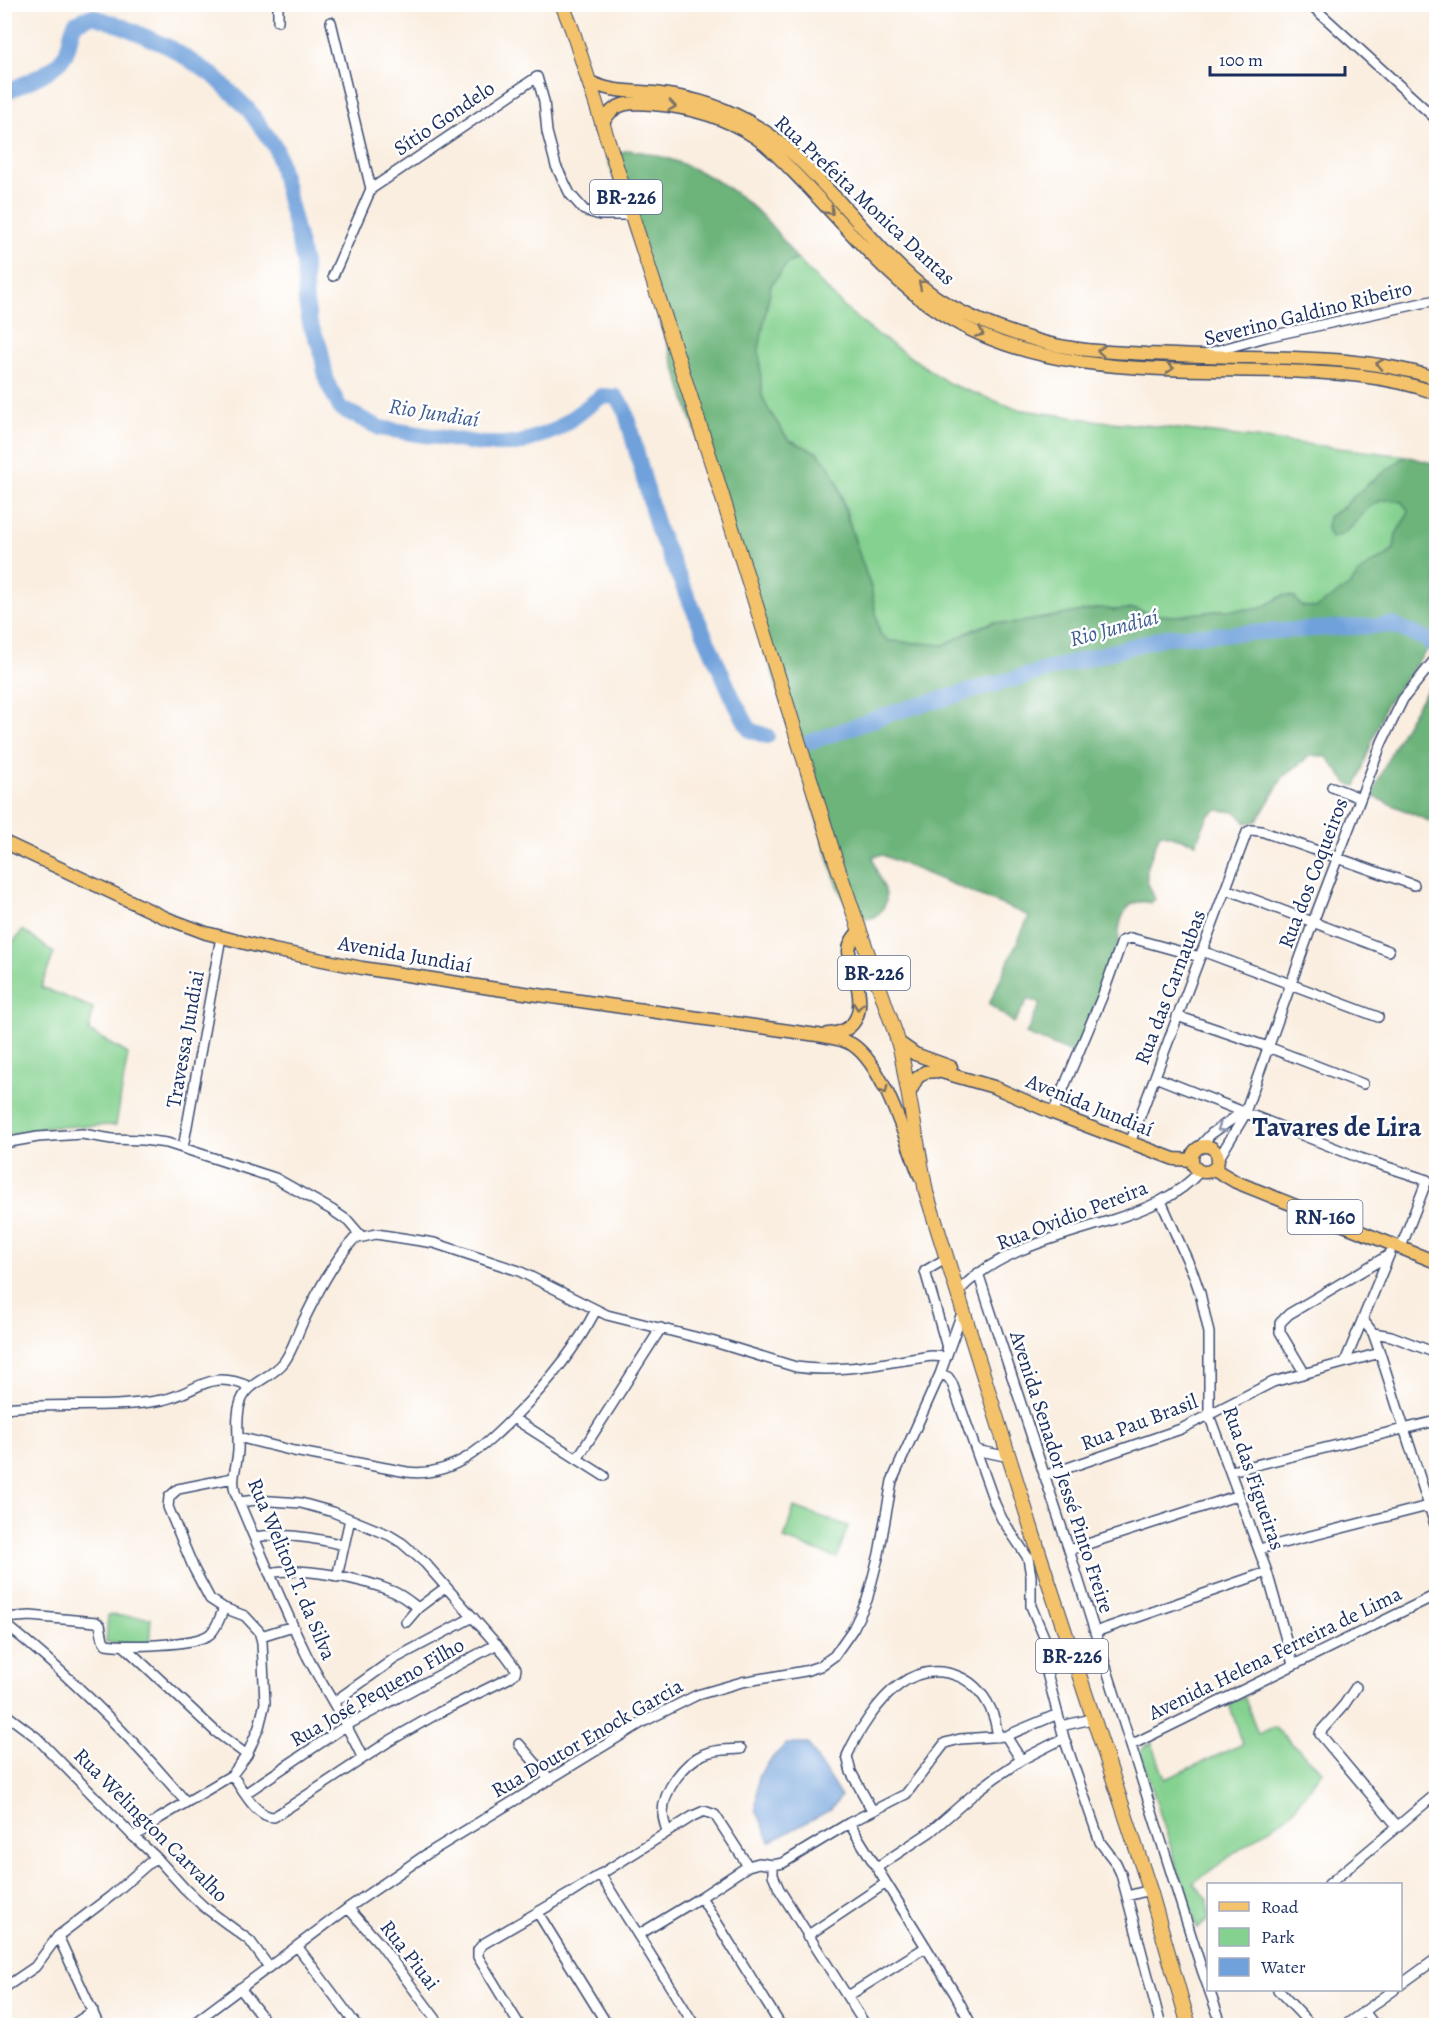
<svg xmlns="http://www.w3.org/2000/svg" width="1441" height="2030" font-family="Alegreya,serif">
	<style>
		.green { fill: #85d290; stroke: #508077; stroke-width: 1.5 }
		.forest { fill: #6cb47a; stroke: #44726c; stroke-width: 1.5 }
		.water { fill: #70a1db; stroke: #46689c; stroke-width: 1.5 }
		.lines { fill: none; stroke-linecap: round; stroke-linejoin: round }
		.river { stroke: #70a1db; stroke-width: 16 }
		.minor-casing { stroke: #3c4c72; stroke-width: 12 }
		.major-casing { stroke: #3c4c72; stroke-width: 15 }
		.highway-casing { stroke: #3c4c72; stroke-width: 16 }
		.minor { stroke: #fff; stroke-width: 9 }
		.major { stroke: #f3c26a; stroke-width: 12 }
		.highway { stroke: #f3c26a; stroke-width: 14 }
		.oneway { stroke: #7c7163 }
		.oneway2 { stroke: #8d97ae }
		.labels { text-anchor: middle; dominant-baseline: central; stroke-width: 5; stroke-linejoin: round; paint-order: stroke }
		.shield { fill: #fff; stroke: #5f6d8e; stroke-width: 1.5 }
		.shield-label { font-size: 20px; font-weight: bold; fill: #1b2f5e }
		.street-label { font-size: 21px; fill: #1b2f5e; stroke: #fff }
		.water-label { font-size: 22px; font-style: italic; fill: #3d5d90; stroke: #fff }
		.district-label { font-size: 27px; font-weight: bold; fill: #1b2f5e; stroke: #fff }
	</style>
	<rect width="100%" height="100%" fill="#fff"/>
	<filter id="ink" filterUnits="userSpaceOnUse"><feTurbulence type="fractalNoise" baseFrequency=".0167" numOctaves="2"/><feDisplacementMap in="SourceGraphic" scale="12" xChannelSelector="R" yChannelSelector="G"/><feConvolveMatrix kernelMatrix="1 2 1 2 8 2 1 2 1" color-interpolation-filters="sRGB"/></filter>
	<filter id="wash" filterUnits="userSpaceOnUse"><feTurbulence type="fractalNoise" baseFrequency=".008" numOctaves="4" result="noise"/><feDisplacementMap in="SourceGraphic" scale="24" xChannelSelector="R" yChannelSelector="G"/><feGaussianBlur stdDeviation="1.35" result="paint"/><feColorMatrix in="noise" values="0 0 0 0 0 0 0 0 0 0 0 0 0 0 0 0 0 1.4 0 .05"/><feComposite in="paint" operator="in"/></filter>
	<g filter="url(#wash)">
		<rect width="100%" height="100%" fill="#faeee0"/>
		<path class="green" d="M797 259 846 309 871 330 950 384 1017 409 1099 421 1145 425 1406 456 1363 488 1341 509 1328 517 1351 527C1367 508 1376 494 1402 502L1409 512 1396 534 1394 548 1385 557 1372 563 1362 571 1350 585 1316 609 1301 606 1294 597 1284 595 1259 609 1224 610 1177 616 1155 615 1135 609 1113 610 1100 608 1011 624 993 622 973 630 944 645 889 641 880 634 871 588 858 551 838 483 818 453 788 439 768 409 762 396 758 349 771 285 787 264Z
			M23 930 54 953 41 987 93 1008 89 1031 128 1054 116 1125 53 1127 5 1135V952Z
			M794 1507 848 1526 837 1558 784 1539Z
			M108 1615 151 1618 149 1645 106 1642Z
			M1244 1696 1258 1734 1274 1727 1322 1771 1291 1813 1193 1883 1208 1899V1921L1197 1928 1140 1752 1145 1746 1152 1743 1165 1779 1243 1744 1229 1704Z"/>
		<path class="forest" d="M629 150C680 156 733 184 768 222 779 234 788 247 797 259L787 264 771 285 759 349 762 395 768 409 788 439 818 453 827 463 838 483 841 498 858 550 871 588 880 634 889 641 944 645 973 630 994 622 1011 624 1100 608 1113 610 1135 609 1155 615 1177 616 1224 610 1259 609 1284 595 1294 597 1301 606 1316 608 1350 585 1361 571 1372 563 1385 557 1394 549 1396 534 1409 512 1402 502C1360 490 1364 532 1331 538L1327 529 1328 517 1341 509 1363 488 1406 456 1436 464V638L1385 706 1356 786 1348 784 1327 757 1311 755 1283 777 1257 821 1246 823 1236 812 1217 810 1208 816 1196 843 1160 833 1147 868V881L1155 899 1151 903C1122 895 1117 927 1119 949L1075 1054 1026 1034 1040 1004 1028 999 1014 1023 989 1004 1029 916 882 855 873 856C873 872 888 886 886 901 884 908 879 916 871 918 850 924 840 891 834 876L767 654 607 156Z
			M1436 677V824L1372 796C1390 750 1408 718 1436 677Z"/>
		<path class="water" d="M786 1744H808L841 1797 830 1810 770 1842 756 1809 758 1777 772 1758Z"/>
		<g class="lines">
			<path class="river" d="M4 93C23 83 53 74 65 55 70 46 70 33 75 23L92 16 122 26 171 48 214 76 248 109 276 148 304 263 306 303 310 324 320 347 327 382 340 408 380 428 482 444H517L556 430 602 396 616 397 625 410 658 530 735 703 750 730 767 736
				M810 742 895 712 1165 637 1392 625 1424 638 1436 647"/>
		</g>
	</g>
	<g filter="url(#ink)">
		<g class="lines">
			<g class="minor-casing">
				<path id="minor" d="M1310 4 1436 119
					M278 21V4
					M331 22 371 189 333 276
					M371 189 537 77 544 101 547 132 556 166 570 194 584 210 600 215H632
					M1208 353 1266 337 1436 300
					M1332 787 1360 798
					M1226 889 1389 951
					M1202 951 1378 1017
					M1177 1016 1268 1047 1363 1084
					M1155 1077 1360 1158 1427 1180 1401 1247
					M1053 1113 1102 997 1122 941 1131 938 1200 957
					M4 1143 38 1137 82 1134 112 1139 143 1140 167 1143 275 1178 332 1210 348 1221 361 1236
					M1130 1143 1247 832 1251 830 1261 831 1414 885
					M1199 1147 1211 1134 1244 1111
					M183 1148 221 937
					M1219 1158 1243 1118 1313 922 1382 742 1403 699 1436 658
					M1161 1201 1193 1273 1200 1293 1209 1333V1415L1267 1572 1293 1664
					M947 1258 925 1271 948 1351
					M978 1273 1069 1550 1202 1970 1222 2026
					M958 1292C995 1251 1060 1236 1112 1220 1143 1210 1178 1197 1200 1171
					M1363 1320 1373 1333 1380 1353 1436 1528
					M1373 1333 1391 1336 1436 1353
					M1345 1362 1390 1253
					M940 1374 948 1377 952 1383 995 1504 1002 1519 1028 1558 1031 1576V1606L1044 1637 1047 1673 1064 1738 1100 1842 1116 1863 1121 1874 1161 2026
					M1305 1374 1280 1332V1323L1289 1314 1389 1255
					M4 1408C56 1402 109 1410 162 1400 198 1393 207 1368 250 1387
					M513 1418 604 1476
					M238 1437 294 1451 407 1472C453 1478 486 1445 516 1415 548 1383 575 1350 596 1310
					M976 1450 1009 1457
					M577 1459 661 1328
					M1231 1471 1436 1421
					M1044 1476 1181 1429 1273 1382 1380 1353
					M254 1537C285 1533 313 1537 343 1545
					M1259 1549 1436 1504
					M1069 1550 1239 1495
					M269 1573C302 1566 364 1579 394 1592 403 1596 410 1602 418 1608
					M337 1577 350 1519
					M4 1618 30 1616 96 1622 100 1625 103 1640 106 1644C125 1647 195 1646 210 1634 217 1628 220 1617 224 1608
					M406 1622 418 1608 446 1587
					M4 1623C71 1676 132 1738 186 1802
					M1095 1632 1267 1572
					M261 1636 293 1626
					M124 1646 216 1732 247 1755
					M1356 1687 1344 1705 1321 1731 1320 1734 1398 1827
					M334 1702 394 1659 473 1617
					M4 1713 36 1737 134 1837 156 1857 185 1889 203 1906 250 1941 269 1967
					M1061 1726 1092 1719
					M1006 1736 1021 1760
					M519 1744 550 1780
					M1131 1745 1436 1595
					M362 1757C346 1722 325 1690 307 1656 281 1602 258 1547 235 1492 231 1477 237 1466 238 1451 239 1435 235 1417 241 1401 249 1381 272 1378 284 1362 292 1351 296 1337 302 1324 316 1295 332 1263 354 1239L376 1234 434 1243 519 1271 607 1315 711 1341 796 1367C841 1374 887 1362 932 1356L946 1357
					M232 1775C242 1788 255 1817 274 1817L391 1740 440 1712 509 1678 515 1673 516 1669 505 1654 425 1563 402 1543 389 1535 333 1512 301 1503 256 1500 239 1502
					M246 1793 347 1725 497 1644
					M872 1810 851 1772 847 1756C857 1733 879 1699 899 1685 929 1662 968 1670 987 1702 994 1713 996 1725 998 1737
					M849 1823 955 1994 972 2026
					M667 1831C665 1825 663 1819 663 1813 663 1790 684 1763 704 1754 716 1749 728 1750 741 1749
					M134 1837 160 1818 232 1775 247 1755 259 1727 265 1703 262 1642 259 1631 245 1616 224 1608 210 1599 194 1569 168 1507 169 1497 178 1489 233 1478
					M773 1865V1875L779 1889 866 2026
					M877 1867 930 1832 976 1792 996 1777 1021 1760 1064 1738
					M600 1874 695 2026
					M1329 1884 1436 1794
					M1127 1896 1150 1890
					M701 1897 781 2026
					M348 1908 380 1944 441 2026
					M538 1913 608 2026
					M638 1935 701 1897 748 1866 759 1863 773 1865 783 1863 849 1823 906 1794 945 1743 960 1739 1006 1736 1058 1714
					M58 1936 99 2026
					M807 1936 886 1883
					M297 1946 357 2026
					M1400 1985 1436 1959
					M4 1988 35 1967 58 1936 111 1896 156 1857
					M240 1988 269 2026
					M1278 1990 1312 2026
					M848 1996 926 1947
					M1364 2011 1375 2026
					M71 2026 93 2011
					M190 2026 348 1908 427 1854 643 1722 697 1695 742 1682 805 1671 820 1666 834 1656 853 1629 867 1600 879 1554 892 1481 940 1374 963 1310
					M520 2026 478 1957V1950L483 1944 571 1893 693 1816 704 1811 715 1815 748 1866
					M1344 2026 1394 1990"/>
			</g>
			<g class="major-casing">
				<path id="major" d="M588 81C614 94 633 90 661 94 696 98 729 109 758 127 788 145 811 172 835 197 869 233 903 278 947 304 976 321 1007 332 1039 341 1073 351 1111 352 1146 354 1181 355 1215 357 1250 357 1315 358 1374 359 1436 378
					M602 125C613 101 630 102 653 104 688 107 725 117 755 137 774 150 790 169 806 185 849 230 889 280 942 314 1042 378 1170 368 1284 371 1336 373 1387 375 1436 393
					M4 842 166 918 206 933 273 950 362 968 490 988 817 1035C828 1037 844 1039 853 1045 884 1066 906 1141 920 1176
					M828 1034C861 1032 863 1006 856 979 854 970 849 960 849 951 849 943 854 937 859 931
					M898 1042 915 1054 951 1067
					M909 1094 917 1078 925 1072 938 1071 994 1087 1053 1113 1174 1159 1192 1160
					M1192 1159a13 13 0 1 1 26 0a13 13 0 1 1-26 0Z
					M1214 1169 1236 1182 1436 1262"/>
			</g>
			<g class="highway-casing">
				<path id="highway" d="M562 4 572 29 714 470 836 862 896 1035 901 1052 926 1192 1039 1553 1150 1890 1189 2026"/>
			</g>
			<use href="#minor" class="minor"/>
			<use href="#major" class="major"/>
			<use href="#highway" class="highway"/>
		</g>
		<defs><path id="oneway-chevron" d="M-2-3.5L2.5 0L-2 3.5" fill="none" stroke-width="1.6" stroke-linecap="round" stroke-linejoin="round" transform="scale(1.5)"/></defs>
		<g class="oneway">
			<use href="#oneway-chevron" transform="translate(672 106) rotate(9)"/>
			<use href="#oneway-chevron" transform="translate(830 211) rotate(46)"/>
			<use href="#oneway-chevron" transform="translate(922 284) rotate(-140)"/>
			<use href="#oneway-chevron" transform="translate(980 333) rotate(24)"/>
			<use href="#oneway-chevron" transform="translate(1101 351) rotate(-175)"/>
			<use href="#oneway-chevron" transform="translate(1380 364) rotate(-171)"/>
			<use href="#oneway-chevron" transform="translate(1170 368) rotate(2)"/>
			<use href="#oneway-chevron" transform="translate(858 1006) rotate(96)"/>
			<use href="#oneway-chevron" transform="translate(884 1090) rotate(64)"/>
		</g>
		<use class="oneway2" href="#oneway-chevron" transform="translate(1221 1128) rotate(147)"/>
	</g>
	<g class="labels">
		<g class="shield">
			<rect x="590" y="180" width="72" height="34" rx="4.5"/>
			<rect x="838" y="956" width="72" height="34" rx="4.5"/>
			<rect x="1287.5" y="1200" width="75" height="34" rx="4.5"/>
			<rect x="1036" y="1639" width="72" height="34" rx="4.5"/>
		</g>
		<g class="shield-label">
			<text x="626" y="197">BR-226</text>
			<text x="874" y="973">BR-226</text>
			<text x="1325" y="1217">RN-160</text>
			<text x="1072" y="1656">BR-226</text>
		</g>
		<g class="street-label">
			<text transform="translate(444 118) rotate(-34)">Sítio Gondelo</text>
			<text transform="translate(865 200) rotate(43)">Rua Prefeita Monica Dantas</text>
			<text transform="translate(1308 313) rotate(-14)">Severino Galdino Ribeiro</text>
			<text transform="translate(1313 873) rotate(-69)">Rua dos Coqueiros</text>
			<text transform="translate(405 954) rotate(10)">Avenida Jundiaí</text>
			<text transform="translate(1170 987) rotate(-69)">Rua das Carnaubas</text>
			<text transform="translate(185 1039) rotate(-80)">Travessa Jundiai</text>
			<text transform="translate(1090 1105) rotate(22)">Avenida Jundiaí</text>
			<text transform="translate(1072 1215) rotate(-21)">Rua Ovidio Pereira</text>
			<text transform="translate(1139 1422) rotate(-21)">Rua Pau Brasil</text>
			<text transform="translate(1062 1472) rotate(72)">Avenida Senador Jessé Pinto Freire</text>
			<text transform="translate(1254 1478) rotate(71)">Rua das Figueiras</text>
			<text transform="translate(292 1569) rotate(67)">Rua Weliton T. da Silva</text>
			<text transform="translate(1275 1653) rotate(-26)">Avenida Helena Ferreira de Lima</text>
			<text transform="translate(377 1692) rotate(-30)">Rua José Pequeno Filho</text>
			<text transform="translate(587 1738) rotate(-30)">Rua Doutor Enock Garcia</text>
			<text transform="translate(151 1825) rotate(45)">Rua Welington Carvalho</text>
			<text transform="translate(410 1955) rotate(52)">Rua Piuai</text>
		</g>
		<g class="water-label">
			<text transform="translate(434 413) rotate(9)">Rio Jundiaí</text>
			<text transform="translate(1114 628) rotate(-15)">Rio Jundiaí</text>
		</g>
		<g class="district-label">
			<text x="1337" y="1127">Tavares de Lira</text>
		</g>
	</g>
	<rect width="1441" height="2030" fill="none" stroke="#fff" stroke-width="24"/>
	<rect x="1207" y="1883" width="195" height="108" fill="#ffffff" stroke="#a4acbf" stroke-width="1.5"/>
	<rect x="1219" y="1902" width="30" height="9" fill="#f3c26a" stroke="#a4acbf" stroke-width="1.5"/>
	<text x="1261" y="1913" font-size="18" fill="#1b2f5e">Road</text>
	<rect x="1219" y="1928" width="30" height="18" fill="#85d290" stroke="#a4acbf" stroke-width="1.5"/>
	<text x="1261" y="1943" font-size="18" fill="#1b2f5e">Park</text>
	<rect x="1219" y="1958" width="30" height="18" fill="#70a1db" stroke="#a4acbf" stroke-width="1.5"/>
	<text x="1261" y="1973" font-size="18" fill="#1b2f5e">Water</text>
	<path d="M1210 66v9h135v-9" fill="none" stroke="#1b2f5e" stroke-width="3"/>
	<text x="1219" y="66" font-size="18" fill="#1b2f5e" stroke="#ffffff" stroke-width="4.5" paint-order="stroke">100 m</text>
</svg>
